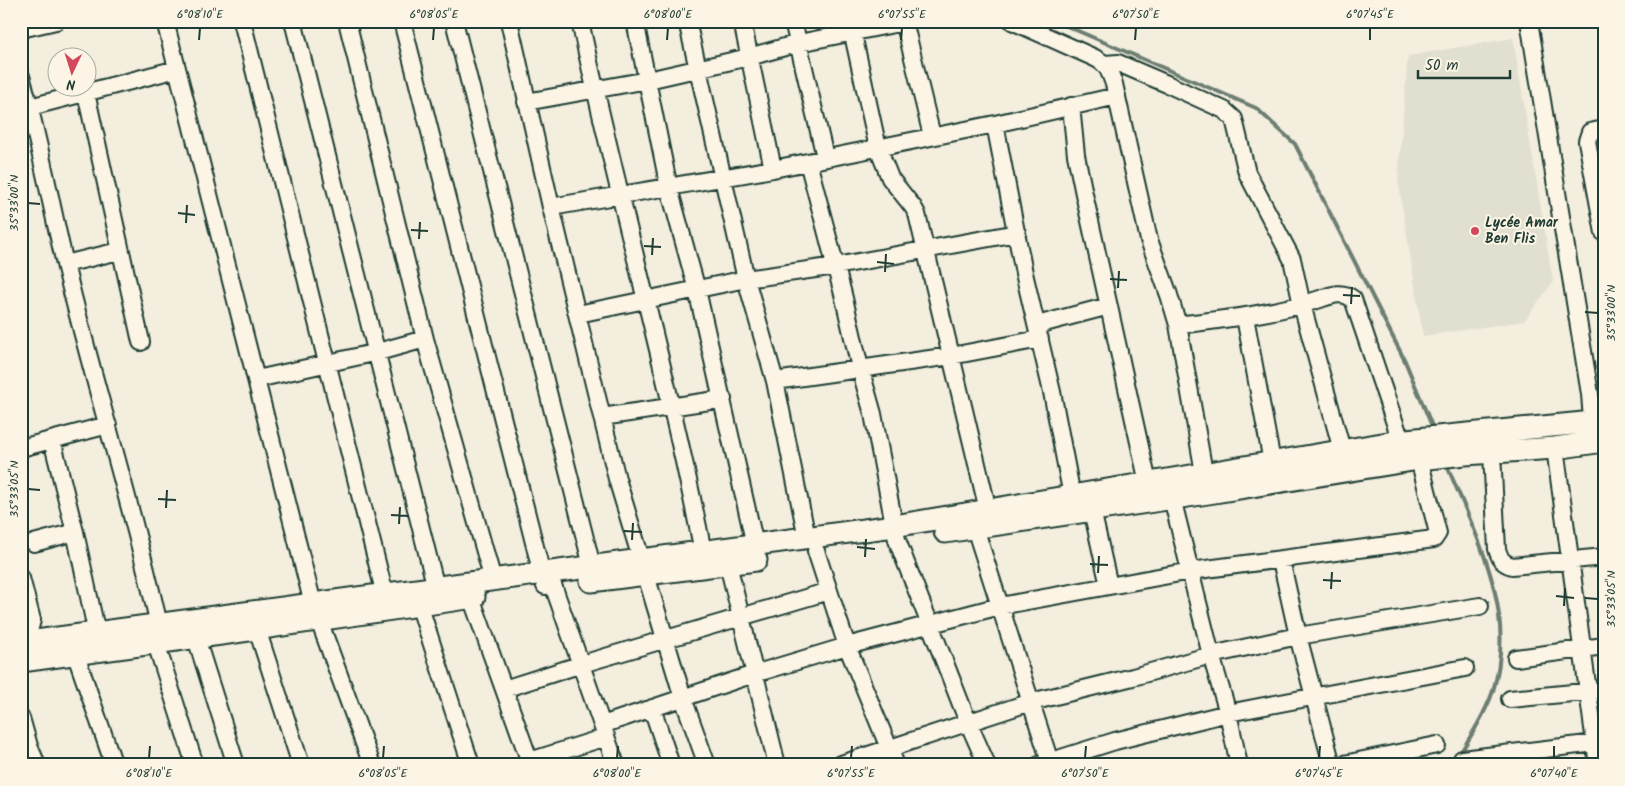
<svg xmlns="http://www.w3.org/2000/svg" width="1625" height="786" font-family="Kalam,sans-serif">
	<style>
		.built { fill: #e1dfd0 }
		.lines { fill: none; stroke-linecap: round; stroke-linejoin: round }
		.stream { stroke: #6c7d72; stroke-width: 4 }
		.minor-casing { stroke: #1f3d34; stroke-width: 20 }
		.major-casing { stroke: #1f3d34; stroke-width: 25 }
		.minor { stroke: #fcf5e5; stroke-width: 16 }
		.major { stroke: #fcf5e5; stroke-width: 21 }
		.ticks { fill: none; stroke: #1f3d34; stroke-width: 2 }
		.poi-dot { fill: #d1495b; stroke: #fcf5e5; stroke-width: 2 }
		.labels { text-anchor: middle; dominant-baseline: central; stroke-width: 4; stroke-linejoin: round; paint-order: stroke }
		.poi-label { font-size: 14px; font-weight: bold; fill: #1f3d34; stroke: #fcf5e5; text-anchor: start }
		.neatline { fill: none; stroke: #1f3d34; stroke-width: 2 }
		.ticks-label { font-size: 12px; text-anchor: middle; fill: #1f3d34 }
	</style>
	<rect width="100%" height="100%" fill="#f3eede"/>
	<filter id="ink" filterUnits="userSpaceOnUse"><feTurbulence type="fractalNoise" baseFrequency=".02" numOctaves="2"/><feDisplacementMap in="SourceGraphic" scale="10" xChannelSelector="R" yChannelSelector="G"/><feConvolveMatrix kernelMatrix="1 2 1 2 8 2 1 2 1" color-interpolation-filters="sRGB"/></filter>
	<g filter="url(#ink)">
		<path class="built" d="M1513 38 1553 282 1524 321 1423 336 1398 179 1408 56Z"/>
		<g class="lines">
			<path class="stream" d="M1055 21 1256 108 1295 144 1405 361 1434 431
				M1446 463C1476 537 1518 609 1493 691 1484 717 1467 742 1453 765"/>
			<g class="minor-casing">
				<path id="minor" d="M165 21 313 604 372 765
					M242 21 385 595
					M293 21 436 588
					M347 21 425 339 493 580
					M402 21 545 586
					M454 21 592 566
					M509 21 551 207 617 479 683 698 707 765
					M580 21C618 199 668 374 703 552
					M635 21 669 188 697 290 755 545
					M687 21 746 279 775 381 807 538
					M742 21 773 169
					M793 21 825 157
					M850 21 878 148 890 178 913 207 917 214 988 510
					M904 21 932 136
					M1012 21 1095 58C1108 65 1109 70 1114 84L1149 240 1169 295 1178 325 1206 484
					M1529 21 1590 394 1593 433
					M21 29 56 21
					M1105 64 1118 63 1167 84 1224 110 1234 119 1247 173 1292 259 1302 305 1342 450
					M21 76C39 138 50 201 65 264 94 385 132 504 159 625
					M86 93 141 342
					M526 102 648 80 749 57 799 43 904 22
					M1071 106 1076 155 1084 194 1148 483
					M30 107 177 69
					M995 124 1024 273 1052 392 1072 496
					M1604 129 1590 132 1587 141 1604 233
					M808 162 843 294 860 368 873 414 897 540 968 722 987 765
					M551 207 773 169 995 124 1117 96
					M65 264 119 251
					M578 314 746 279 836 266 1017 233
					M1245 317 1272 462
					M1037 325 1109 306
					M1178 325C1225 319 1272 314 1317 300 1330 296 1341 290 1353 299L1401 441
					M257 379 378 352 425 339
					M775 381 951 356 1040 339
					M602 417 723 399
					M52 440 75 532 97 634
					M21 448 108 425
					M1555 448 1598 765
					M1492 453 1497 549C1500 559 1502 563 1512 566L1604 557
					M1172 498 1211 655 1228 713 1239 765
					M1092 510 1109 586
					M975 528 1051 765
					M34 543 75 532
					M816 551 847 646 896 765
					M1281 560 1298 636 1332 765
					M728 564 777 765
					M21 578 32 620 26 643
					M553 585 616 765
					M416 595 471 765
					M471 597 531 765
					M257 629 301 765
					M153 634 195 765
					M196 638 236 765
					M72 644 114 765
					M1516 658 1604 646
					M504 689 582 664 829 591
					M1510 699 1604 690
					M652 708 671 765
					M21 718 29 746 37 765
					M602 725 754 674 847 646 1000 606 1191 571 1434 539 1438 533 1419 459
					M1462 759 1604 742
					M530 761 606 737
					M838 765 1031 702 1133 677 1211 655 1298 636 1480 606
					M1039 765 1115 741 1228 713 1465 668
					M1339 765 1437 745"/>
			</g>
			<g class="major-casing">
				<path id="major" d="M945 532 1208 493 1419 459 1465 454 1555 448 1604 441
					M591 581 756 560
					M21 643 894 526 1406 440 1604 421
					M21 661 228 633 474 597"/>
			</g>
			<use href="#minor" class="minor"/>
			<use href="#major" class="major"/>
		</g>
	</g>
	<path class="ticks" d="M199 40 200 28M433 40 434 28M667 40 668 28M901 40 902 28M1135 40 1136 28M1370 40V28M28 203 40 204M178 213 195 215M186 223 187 205M411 230 428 231M419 239 420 222M644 246 661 247M652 255 653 238M877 262 894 264M885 272 886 254M1110 279 1127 280M1118 288 1119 271M1343 295 1360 296M1351 304 1352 287M1585 312 1598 313M28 489 40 490M158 499 176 500M166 508 167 490M391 515 409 516M399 524 400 507M624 531 642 532M632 540 633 523M857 547 875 549M865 557 866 539M1090 564 1108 565M1098 573 1099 556M1323 580 1341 581M1331 589 1332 572M1556 596 1574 598M1585 598 1598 599M1564 606 1565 588M149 758 150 746M383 758 384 746M617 758 618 746M851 758 852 746M1085 758 1086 746M1319 758 1320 746M1554 758V746"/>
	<circle class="poi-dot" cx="1475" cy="231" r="5"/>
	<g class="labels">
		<g class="poi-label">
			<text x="1485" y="223">Lycée Amar<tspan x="1485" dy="16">Ben Flis</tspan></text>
		</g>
	</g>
	<rect width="1625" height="786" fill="none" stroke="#fcf5e5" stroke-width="55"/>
	<g transform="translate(72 72) rotate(184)"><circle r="24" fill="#fcf5e5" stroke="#a4ab9e"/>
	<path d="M0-4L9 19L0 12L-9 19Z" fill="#d1495b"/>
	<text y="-8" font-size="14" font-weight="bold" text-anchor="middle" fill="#1f3d34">N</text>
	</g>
	<path d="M1418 70v8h92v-8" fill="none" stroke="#1f3d34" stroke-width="2.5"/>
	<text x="1425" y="70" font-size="15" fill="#1f3d34" stroke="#fcf5e5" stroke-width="4" paint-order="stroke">50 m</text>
	<rect x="28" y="28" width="1570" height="730" class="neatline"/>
	<g class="ticks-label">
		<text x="200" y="18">6°08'10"E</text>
		<text x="434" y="18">6°08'05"E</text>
		<text x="668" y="18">6°08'00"E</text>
		<text x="902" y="18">6°07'55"E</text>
		<text x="1136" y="18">6°07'50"E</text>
		<text x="1370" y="18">6°07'45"E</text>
		<text transform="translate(14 203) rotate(-90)" y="4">35°33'00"N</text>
		<text transform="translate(1611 313) rotate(-90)" y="4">35°33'00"N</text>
		<text transform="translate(14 489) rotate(-90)" y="4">35°33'05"N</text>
		<text transform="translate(1611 599) rotate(-90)" y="4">35°33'05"N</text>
		<text x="149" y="777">6°08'10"E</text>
		<text x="383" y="777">6°08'05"E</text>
		<text x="617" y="777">6°08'00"E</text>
		<text x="851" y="777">6°07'55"E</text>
		<text x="1085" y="777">6°07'50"E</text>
		<text x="1319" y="777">6°07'45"E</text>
		<text x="1554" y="777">6°07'40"E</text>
	</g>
</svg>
